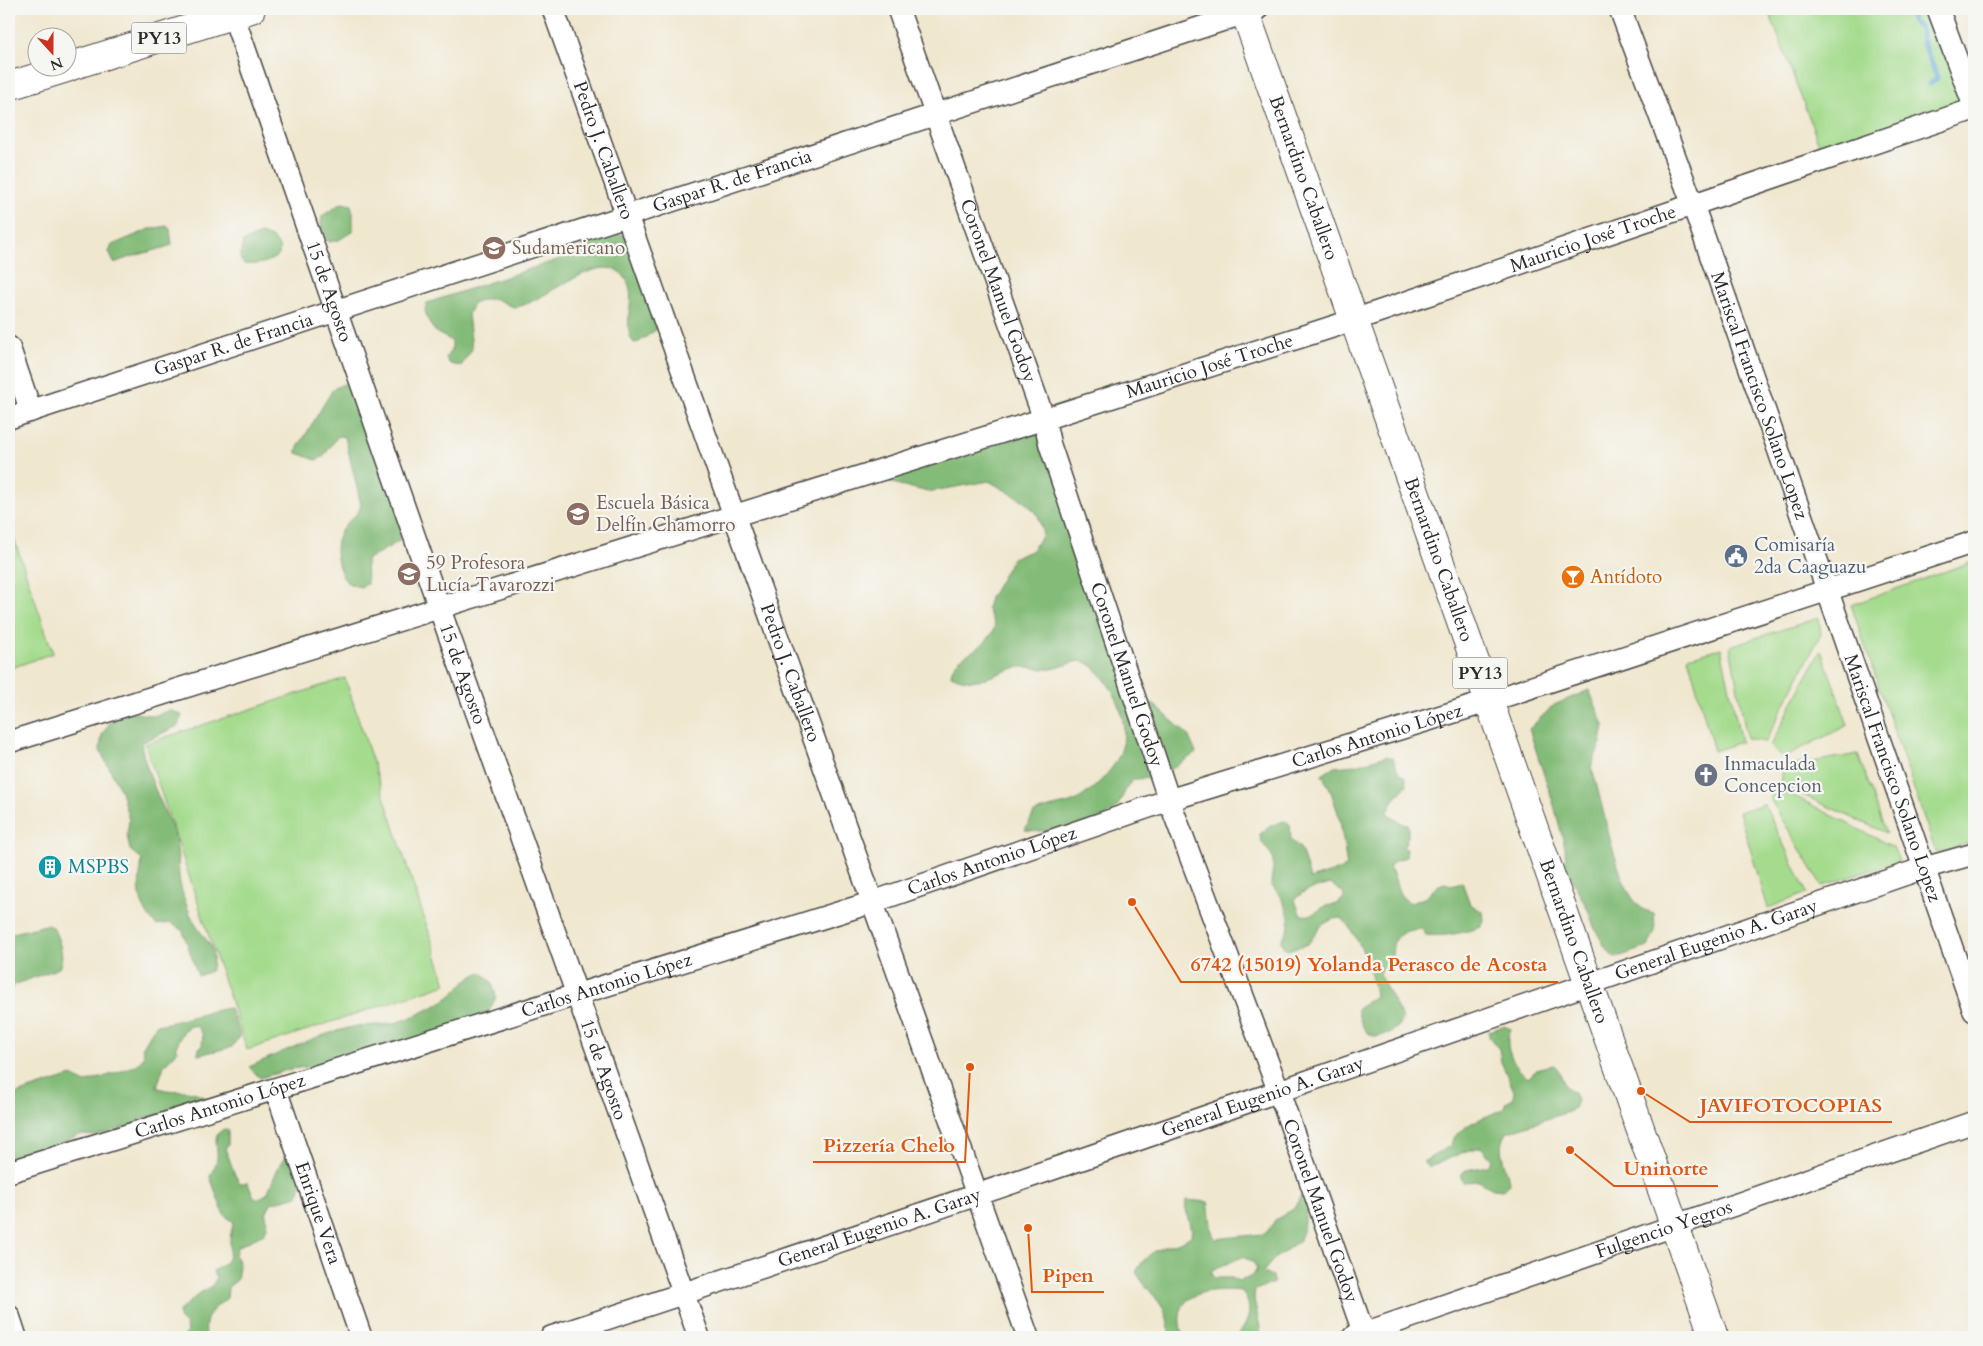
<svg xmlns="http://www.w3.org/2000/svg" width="1983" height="1346" font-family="Cardo,serif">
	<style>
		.green { fill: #a4db8d; stroke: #68835c }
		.forest { fill: #83bb78; stroke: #577352; fill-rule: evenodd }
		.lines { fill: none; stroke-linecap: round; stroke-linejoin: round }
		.stream { stroke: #5fa4d4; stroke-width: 5.5 }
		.minor-casing { stroke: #494744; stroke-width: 24 }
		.highway-casing { stroke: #494744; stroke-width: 30 }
		.minor { stroke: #fff; stroke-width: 21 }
		.highway { stroke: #fff; stroke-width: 28 }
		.labels { text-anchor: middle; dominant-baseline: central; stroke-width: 4.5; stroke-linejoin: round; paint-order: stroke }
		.shield { fill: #f6f6f2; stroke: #686867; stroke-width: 1 }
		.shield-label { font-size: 18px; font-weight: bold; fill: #2b2b2b }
		.street-label { font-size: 19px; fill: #2b2b2b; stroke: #f6f6f2 }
		.education-label { font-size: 19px; fill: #785e54; stroke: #f6f6f2; text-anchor: start }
		.service-label { font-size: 19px; fill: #4e5e75; stroke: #f6f6f2; text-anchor: start }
		.food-label { font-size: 19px; fill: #c56008; stroke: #f6f6f2; text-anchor: start }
		.worship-label { font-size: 19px; fill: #5b616d; stroke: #f6f6f2; text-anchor: start }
		.culture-label { font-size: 19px; fill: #0d838f; stroke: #f6f6f2; text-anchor: start }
		.leader { fill: none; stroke: #df570e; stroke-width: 2 }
		.callout-dot { fill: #df570e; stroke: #f6f6f2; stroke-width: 2 }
		.callout-label { font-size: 20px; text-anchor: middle; font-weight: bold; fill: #df570e; stroke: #f6f6f2; stroke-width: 4.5; stroke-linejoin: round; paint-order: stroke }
	</style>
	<rect width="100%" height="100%" fill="#f6f6f2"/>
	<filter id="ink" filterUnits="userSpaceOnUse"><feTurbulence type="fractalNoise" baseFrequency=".02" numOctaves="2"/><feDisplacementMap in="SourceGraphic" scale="10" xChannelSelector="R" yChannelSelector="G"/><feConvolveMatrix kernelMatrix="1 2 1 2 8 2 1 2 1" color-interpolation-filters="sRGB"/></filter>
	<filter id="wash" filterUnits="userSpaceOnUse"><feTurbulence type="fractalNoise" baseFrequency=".0096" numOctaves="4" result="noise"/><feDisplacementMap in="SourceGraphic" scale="20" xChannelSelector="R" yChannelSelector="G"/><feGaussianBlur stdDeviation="1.12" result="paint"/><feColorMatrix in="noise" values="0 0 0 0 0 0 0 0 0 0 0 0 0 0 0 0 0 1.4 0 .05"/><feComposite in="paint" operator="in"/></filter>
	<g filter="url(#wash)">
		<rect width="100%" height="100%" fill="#f0e7cf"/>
		<path class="green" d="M1768 9H1931L1965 101 1821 150Z
			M9 524 53 653 9 669Z
			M1974 561V842L1936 853 1851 605Z
			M1819 618 1821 634 1765 742 1747 739 1730 646Z
			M1721 648 1741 742 1714 751 1688 657Z
			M1821 650 1848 725 1782 758 1770 746Z
			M345 678 446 984 247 1050 145 744Z
			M1858 754 1886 833 1781 785 1783 767Z
			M1779 788 1893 847 1899 861 1822 886 1769 797Z
			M1764 804 1807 893 1768 908 1739 812Z"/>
		<path class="forest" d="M342 203 351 205 353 213V231L339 240 329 242C321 234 320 227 322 216Z
			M167 226 170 229 172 245C152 252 133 255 114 263L109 252 112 245 150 229Z
			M616 233 626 236 657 329 639 342 634 343C621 328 636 302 628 283 609 240 543 304 516 307 509 307 504 302 498 300 490 297 480 301 473 304L468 314 472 349 461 366 450 364 446 358 452 348V342C448 338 446 338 441 335 432 332 427 318 425 310L427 303 557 260 585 243Z
			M260 234C271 237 282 241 279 255 268 263 259 265 244 264L240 259 243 242Z
			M348 382 354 387 405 527 398 542 366 560 367 584 362 587C351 586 343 582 340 570 334 553 334 537 347 523 353 516 358 515 361 505L345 437 338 436 323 457 316 460 297 453V449L333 389Z
			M1036 429 1092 562 1117 605 1116 637 1137 682 1129 722 1133 731H1143L1144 721 1151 702 1188 735 1196 753 1157 778 1134 779C1125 787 1124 796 1118 805 1103 827 1050 834 1025 830L1034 813C1046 808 1058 806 1070 803 1085 798 1105 778 1113 766 1126 749 1126 728 1120 708 1117 695 1095 660 1080 661 1070 662 1061 668 1051 669 1041 670 1030 666 1020 667 993 672 980 689 951 675 953 652 985 655 995 626L987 608 990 598 1013 558 1031 551 1043 535 1038 515 1024 501 989 481 928 492 888 482 886 472Z
			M1589 690 1604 725 1601 742 1591 767C1603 798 1616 893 1643 909 1646 911 1651 912 1654 913L1655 931 1648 947 1614 958 1605 947 1594 927 1589 912 1566 867 1565 847 1554 805 1529 729 1554 705Z
			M170 710 182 715 178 726 141 743C146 776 163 803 174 834 178 848 178 861 179 876 180 889 187 908 193 920 203 940 219 945 211 971L198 976 183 931 171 923 156 925C136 903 138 888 142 860L130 850 127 835 129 820 121 791 100 750 102 735 111 721 123 711 154 716Z
			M1386 756 1393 758 1399 773 1406 778 1407 785 1396 797 1387 813 1401 823 1408 824V836L1403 849H1407L1406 857 1394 861 1389 867C1399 880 1394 897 1412 903L1426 897 1437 886 1444 883 1451 885 1462 882 1470 904 1483 912 1484 920 1481 927C1463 933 1444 937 1426 935L1422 929C1412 929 1398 932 1394 942 1392 947 1393 950 1392 955 1391 961 1381 965 1379 974L1403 1019C1400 1026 1396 1029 1389 1033 1367 1043 1362 1028 1357 1009L1375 996C1371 967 1362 944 1344 920L1341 918 1333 919 1322 925 1308 944 1288 950 1284 948 1281 941C1283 937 1288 931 1289 926 1292 914 1279 893 1271 885 1271 877 1274 867 1273 860 1271 849 1260 846 1260 834L1272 825 1284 821 1290 825 1291 840 1301 849 1310 879 1347 867 1340 819 1330 789 1322 775 1334 767 1356 765ZM1331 884 1343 893 1344 897 1339 903C1335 905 1330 905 1326 906 1318 910 1310 919 1300 914L1295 900C1304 888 1317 888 1331 884Z
			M46 925 53 927C58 939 66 955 59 968L14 985 9 994V934Z
			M481 972 492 982 496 997 489 1011 459 1028 338 1063 291 1069 260 1078 249 1067C280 1053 315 1036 348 1028 367 1023 386 1028 404 1020 417 1015 433 1008 445 1000 460 990 461 981 481 972Z
			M230 1008 240 1035 232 1047 198 1055 199 1048 202 1046 203 1035 197 1026C183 1023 180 1040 175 1049L178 1051 164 1065 157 1087C173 1095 189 1085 207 1099L205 1107 166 1116 140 1119 135 1124 96 1136 79 1135 43 1152 9 1160V1100L13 1095 72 1076 85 1083C97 1078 142 1068 144 1056 144 1055 143 1049 142 1048L156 1025C181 1022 204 1011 230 1008Z
			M1504 1026 1511 1029C1502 1047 1514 1067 1528 1078L1539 1068 1554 1065C1564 1074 1560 1087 1574 1093L1577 1100 1574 1108 1567 1112 1506 1133C1494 1150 1508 1166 1509 1184L1504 1190 1493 1189 1479 1181 1463 1182 1460 1175 1466 1170 1488 1166 1492 1160 1481 1147 1466 1151 1430 1167 1423 1162 1450 1146C1457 1125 1484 1118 1503 1109L1506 1102 1513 1098 1514 1091 1501 1062 1499 1049 1489 1037V1031Z
			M224 1129 228 1130V1145L225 1149C231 1160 232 1173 240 1183H248L254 1197 257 1199 267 1194 278 1168 287 1155H290L303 1178 298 1196 271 1203 266 1213 267 1228 262 1235 237 1247 235 1254 239 1265 237 1280 228 1287 227 1298C210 1312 204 1315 206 1337H184L187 1332 186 1325 180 1320 178 1312 200 1293 213 1285 216 1278 213 1271C230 1260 229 1261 230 1242 230 1235 232 1228 234 1222L224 1215 210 1177C212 1171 217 1164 217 1158 218 1145 211 1136 224 1129Z
			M1307 1195V1210L1300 1240 1274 1259 1262 1273 1273 1276 1274 1283 1255 1290 1254 1299 1262 1337H1236C1249 1323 1254 1308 1242 1291 1209 1288 1168 1291 1183 1337H1169C1170 1303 1151 1298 1136 1272 1151 1243 1170 1250 1191 1236 1194 1222 1183 1213 1186 1200L1208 1202 1212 1232 1215 1239 1263 1234 1268 1231 1275 1220 1295 1208 1300 1197ZM1242 1257 1252 1261 1257 1268C1255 1276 1247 1279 1239 1281L1232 1278H1215L1211 1274 1212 1270Z"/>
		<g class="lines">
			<path class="stream" d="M1907 9 1914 23 1921 28C1921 47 1932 60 1937 78L1930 84"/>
		</g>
	</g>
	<g filter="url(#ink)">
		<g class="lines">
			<g class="minor-casing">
				<g id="minor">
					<path id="s1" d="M231 9 439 607 699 1337"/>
					<path id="s2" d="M553 9 1028 1337"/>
					<path id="s3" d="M898 9 1044 419 1050 445 1169 800 1279 1092 1365 1337"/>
					<path id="s4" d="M1620 9 1693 205 1974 1011"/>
					<path d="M1938 9 1974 106"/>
					<path d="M9 347 31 411"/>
					<path id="s5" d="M9 418 1257 9"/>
					<path id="s6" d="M9 742 1044 419 1354 320 1974 109"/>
					<path id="s7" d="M276 1090 361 1337"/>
					<path id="s8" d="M9 1172 873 902 1169 800 1490 701 1974 542"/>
					<path d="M9 1316 16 1337"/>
					<path id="s9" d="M551 1337C1011 1187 1467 1025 1924 868L1974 854"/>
					<path id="s10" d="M1353 1337 1974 1122"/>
				</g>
			</g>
			<g class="highway-casing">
				<g id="highway">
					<path id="s11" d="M1244 9 1714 1337"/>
					<path d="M68 67 251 9"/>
					<path d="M9 86 67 68"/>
				</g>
			</g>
			<use href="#minor" class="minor"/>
			<use href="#highway" class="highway"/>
		</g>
	</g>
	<defs>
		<g id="school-disc" transform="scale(1.25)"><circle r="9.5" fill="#8d6e63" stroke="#f6f6f2"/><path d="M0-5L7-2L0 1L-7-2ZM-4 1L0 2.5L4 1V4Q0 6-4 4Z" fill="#fff"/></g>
		<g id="civic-disc" transform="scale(1.25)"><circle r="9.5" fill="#5c6f8a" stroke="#f6f6f2"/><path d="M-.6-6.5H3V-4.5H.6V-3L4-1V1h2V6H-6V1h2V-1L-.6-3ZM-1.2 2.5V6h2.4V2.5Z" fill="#fff"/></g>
		<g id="bar-disc" transform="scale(1.25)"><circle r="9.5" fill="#e8710a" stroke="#f6f6f2"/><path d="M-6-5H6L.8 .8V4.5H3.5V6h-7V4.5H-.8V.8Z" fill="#fff"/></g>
		<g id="church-disc" transform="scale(1.25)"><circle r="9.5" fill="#6b7280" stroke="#f6f6f2"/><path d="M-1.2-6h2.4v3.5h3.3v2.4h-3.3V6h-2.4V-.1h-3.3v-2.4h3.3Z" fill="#fff"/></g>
		<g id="building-disc" transform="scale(1.25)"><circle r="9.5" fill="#0f9aa8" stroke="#f6f6f2"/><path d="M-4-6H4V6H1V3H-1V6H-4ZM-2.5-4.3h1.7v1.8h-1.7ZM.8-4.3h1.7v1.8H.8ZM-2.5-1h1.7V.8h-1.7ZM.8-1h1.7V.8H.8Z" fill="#fff"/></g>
	</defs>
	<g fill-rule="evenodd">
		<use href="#school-disc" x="494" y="248"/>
		<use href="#school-disc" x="578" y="514"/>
		<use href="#civic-disc" x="1736" y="556"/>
		<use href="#school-disc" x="409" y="574"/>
		<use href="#bar-disc" x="1573" y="577"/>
		<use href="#church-disc" x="1706" y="775"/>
		<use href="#building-disc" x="50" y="867"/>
	</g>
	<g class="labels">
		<g class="shield">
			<rect x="131.5" y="22.5" width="55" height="31" rx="4"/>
			<rect x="1452.5" y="657.5" width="55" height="31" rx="4"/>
		</g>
		<g class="shield-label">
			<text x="159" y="38">PY13</text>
			<text x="1480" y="673">PY13</text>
		</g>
		<g class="street-label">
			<text stroke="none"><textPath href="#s2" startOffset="150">Pedro J. Caballero</textPath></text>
			<text stroke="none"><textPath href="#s11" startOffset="179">Bernardino Caballero</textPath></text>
			<text stroke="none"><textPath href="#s5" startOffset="761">Gaspar R. de Francia</textPath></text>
			<text stroke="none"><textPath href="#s6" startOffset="1662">Mauricio José Troche</textPath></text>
			<text stroke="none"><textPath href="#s1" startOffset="299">15 de Agosto</textPath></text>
			<text stroke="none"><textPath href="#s3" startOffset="299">Coronel Manuel Godoy</textPath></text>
			<text stroke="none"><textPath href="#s5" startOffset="236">Gaspar R. de Francia</textPath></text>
			<text stroke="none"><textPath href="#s6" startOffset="1258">Mauricio José Troche</textPath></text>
			<text stroke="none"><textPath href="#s4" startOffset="411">Mariscal Francisco Solano Lopez</textPath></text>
			<text stroke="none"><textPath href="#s11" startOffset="584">Bernardino Caballero</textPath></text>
			<text stroke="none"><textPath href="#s2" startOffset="705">Pedro J. Caballero</textPath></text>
			<text stroke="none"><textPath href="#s1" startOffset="704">15 de Agosto</textPath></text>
			<text stroke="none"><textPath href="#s3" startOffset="704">Coronel Manuel Godoy</textPath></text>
			<text stroke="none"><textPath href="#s8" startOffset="1436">Carlos Antonio López</textPath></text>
			<text stroke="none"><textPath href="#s4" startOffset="816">Mariscal Francisco Solano Lopez</textPath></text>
			<text stroke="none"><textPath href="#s8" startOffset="1031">Carlos Antonio López</textPath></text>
			<text stroke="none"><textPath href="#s9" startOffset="1231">General Eugenio A. Garay</textPath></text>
			<text stroke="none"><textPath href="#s11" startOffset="989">Bernardino Caballero</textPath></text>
			<text stroke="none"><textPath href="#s8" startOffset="626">Carlos Antonio López</textPath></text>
			<text stroke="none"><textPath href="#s1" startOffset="1124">15 de Agosto</textPath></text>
			<text stroke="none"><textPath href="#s9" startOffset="751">General Eugenio A. Garay</textPath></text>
			<text stroke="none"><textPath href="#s8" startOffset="221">Carlos Antonio López</textPath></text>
			<text stroke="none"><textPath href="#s3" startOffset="1274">Coronel Manuel Godoy</textPath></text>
			<text stroke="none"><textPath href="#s7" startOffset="130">Enrique Vera</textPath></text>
			<text stroke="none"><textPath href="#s9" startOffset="346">General Eugenio A. Garay</textPath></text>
			<text stroke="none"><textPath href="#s10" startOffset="329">Fulgencio Yegros</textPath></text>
		</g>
		<g class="education-label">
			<text x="512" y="248">Sudamericano</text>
			<text x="596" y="503">Escuela Básica<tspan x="596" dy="22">Delfín Chamorro</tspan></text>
			<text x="426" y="563">59 Profesora<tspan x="426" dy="22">Lucía Tavarozzi</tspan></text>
		</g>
		<g class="service-label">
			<text x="1754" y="545">Comisaría<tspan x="1754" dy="22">2da Caaguazu</tspan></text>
		</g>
		<g class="food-label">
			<text x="1590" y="577">Antídoto</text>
		</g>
		<g class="worship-label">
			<text x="1724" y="764">Inmaculada<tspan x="1724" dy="22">Concepcion</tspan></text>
		</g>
		<g class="culture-label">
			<text x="68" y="867">MSPBS</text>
		</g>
	</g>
	<path class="leader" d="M1132 902L1181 982H1558M1641 1091L1690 1122H1892M970 1067L965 1162H813M1570 1150L1614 1186H1718M1028 1228L1032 1292H1104"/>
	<g class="callout-dot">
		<circle cx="1132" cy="902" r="5"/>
		<circle cx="1641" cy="1091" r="5"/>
		<circle cx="970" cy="1067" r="5"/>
		<circle cx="1570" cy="1150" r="5"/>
		<circle cx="1028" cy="1228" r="5"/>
	</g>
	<g class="callout-label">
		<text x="1369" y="971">6742 (15019) Yolanda Perasco de Acosta</text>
		<text x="1791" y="1112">JAVIFOTOCOPIAS</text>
		<text x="889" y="1152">Pizzería Chelo</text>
		<text x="1666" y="1175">Uninorte</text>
		<text x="1068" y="1282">Pipen</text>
	</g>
	<rect width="1983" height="1346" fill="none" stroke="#f6f6f2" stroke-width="30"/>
	<g transform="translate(52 52) rotate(159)"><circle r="24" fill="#f6f6f2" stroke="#a5a5a2"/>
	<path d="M0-4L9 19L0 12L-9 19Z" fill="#c8321e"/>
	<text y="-8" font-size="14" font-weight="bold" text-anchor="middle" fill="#2b2b2b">N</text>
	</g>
</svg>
